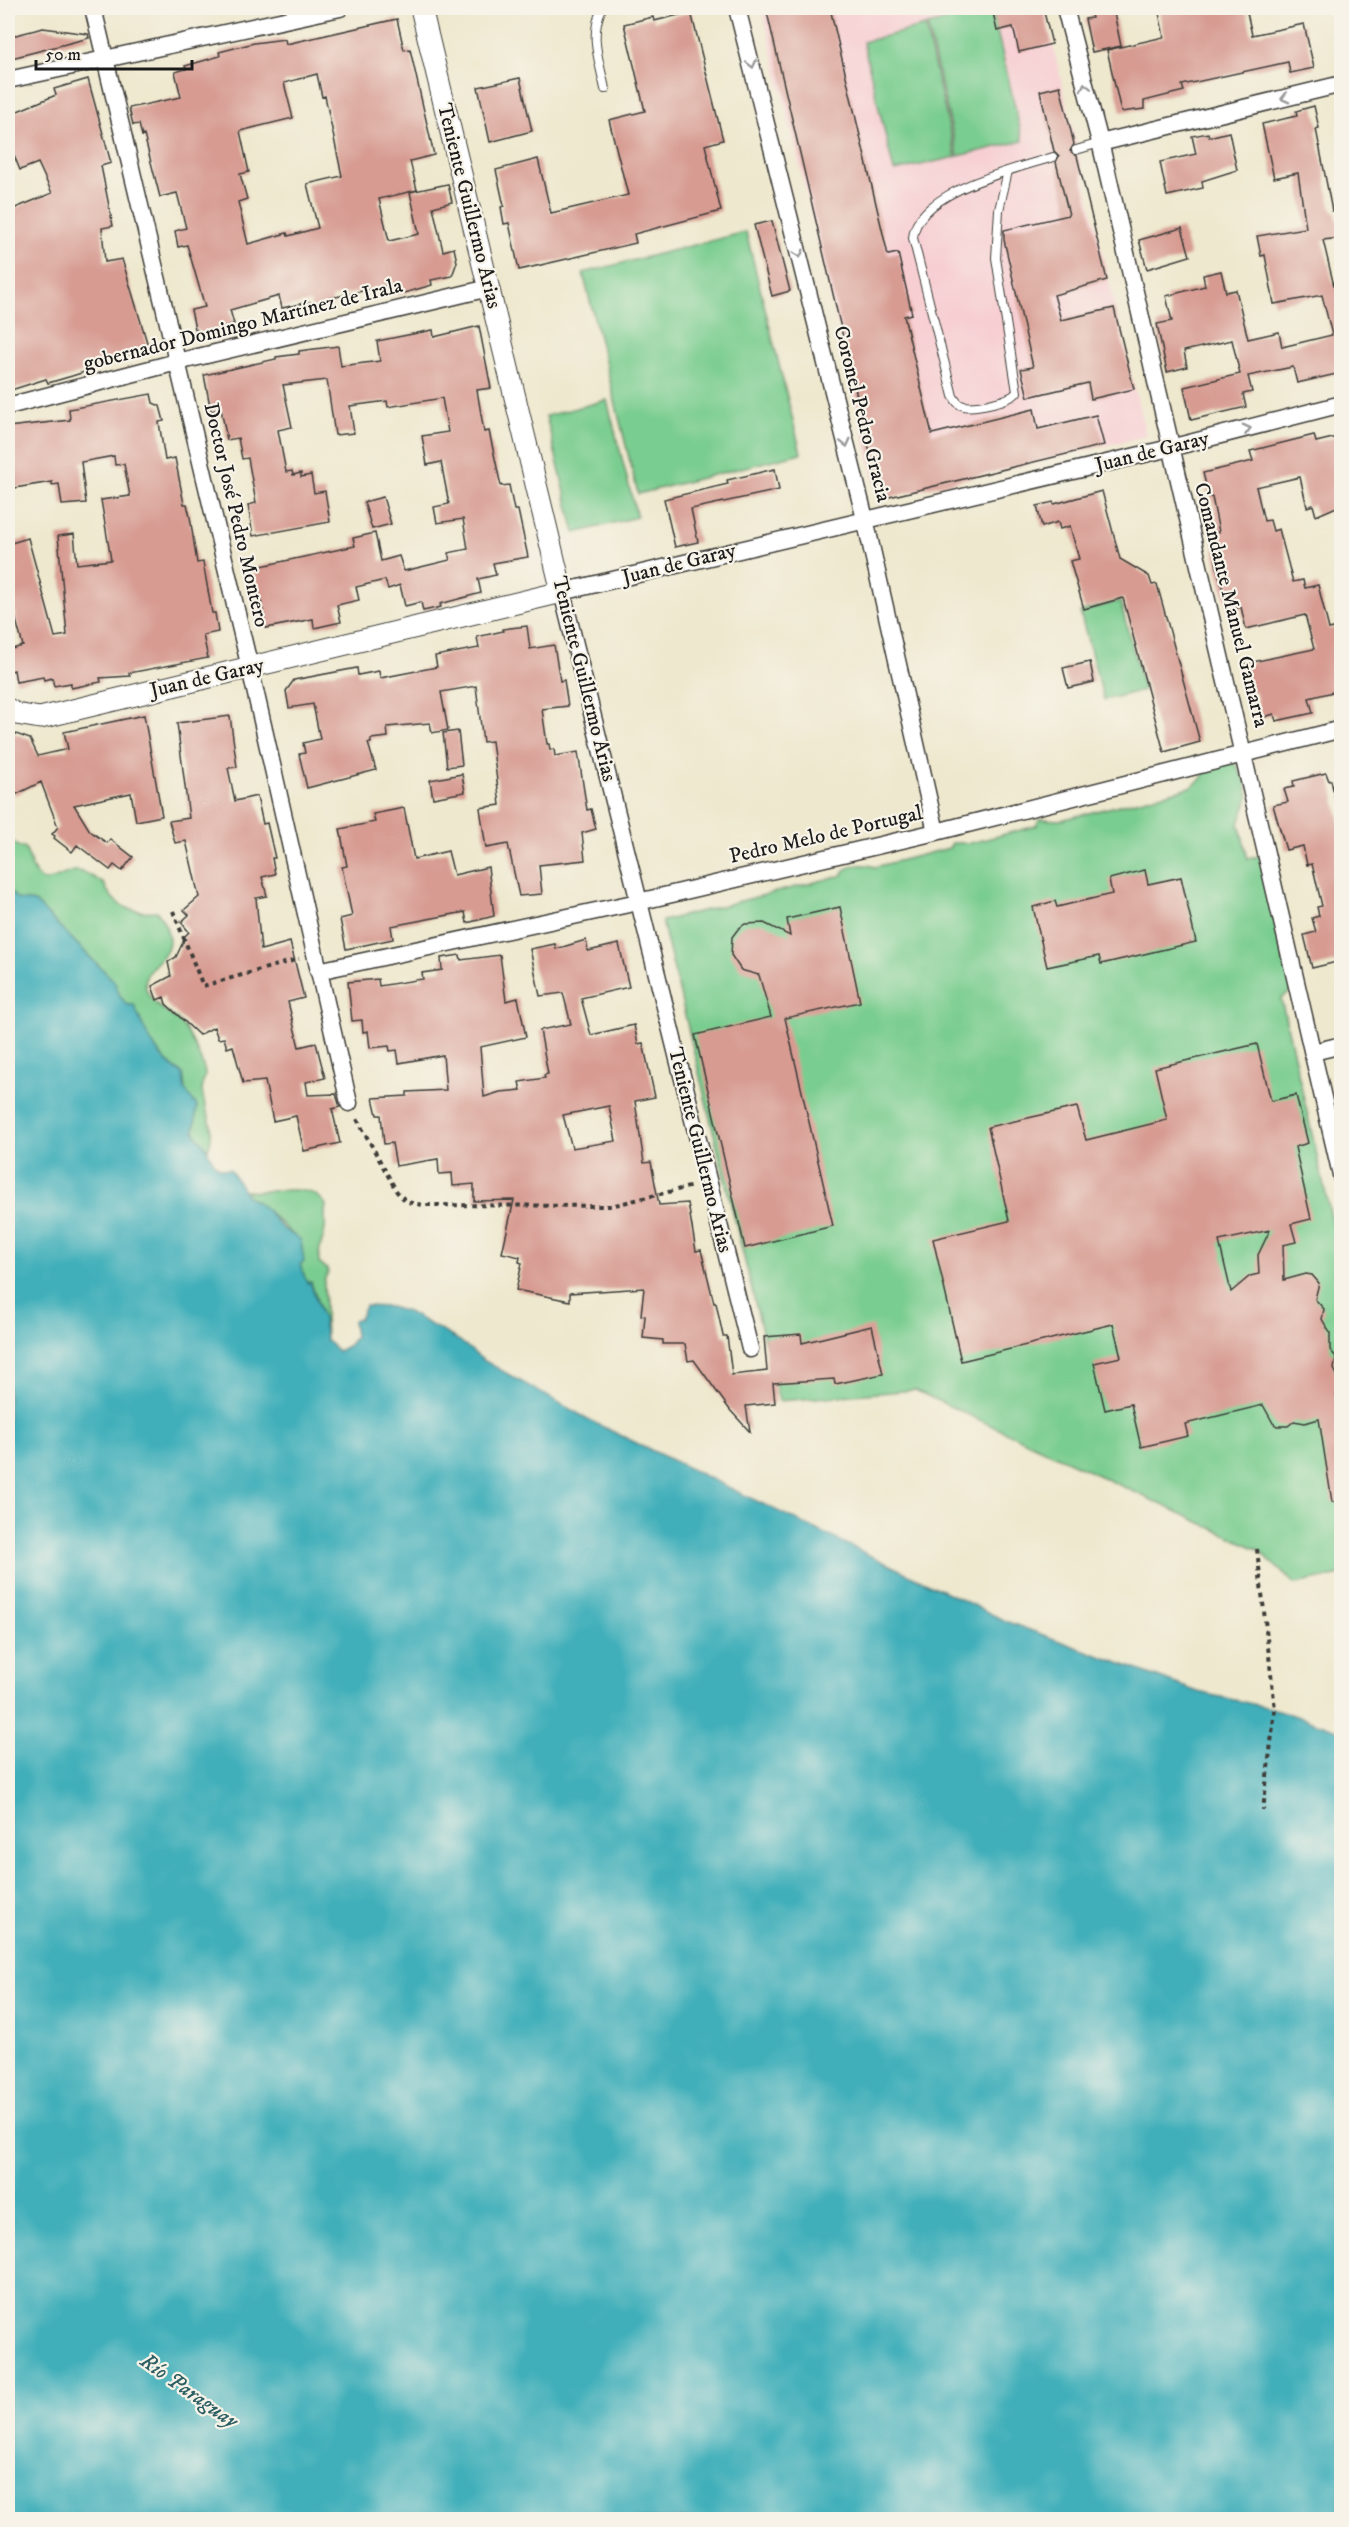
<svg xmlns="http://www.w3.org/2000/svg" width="1349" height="2527" font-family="'IM FELL DW Pica',serif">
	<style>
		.built { fill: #f7cfd3 }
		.green { fill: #7acd90; stroke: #4b7456; stroke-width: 1.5 }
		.water { fill: #3fafba; stroke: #2e666b; stroke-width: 1.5 }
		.building { fill: #d79b92; fill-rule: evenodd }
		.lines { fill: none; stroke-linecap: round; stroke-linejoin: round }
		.service-casing { stroke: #3c3b37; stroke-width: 10 }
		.minor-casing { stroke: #3c3b37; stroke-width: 19 }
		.tertiary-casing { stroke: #3c3b37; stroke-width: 23 }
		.path { stroke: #3c3b37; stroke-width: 4; stroke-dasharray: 4.5 4.5; stroke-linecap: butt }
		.service { stroke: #fff; stroke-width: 8 }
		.minor { stroke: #fff; stroke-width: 16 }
		.tertiary { stroke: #fff; stroke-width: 21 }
		.oneway { stroke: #999 }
		.labels { text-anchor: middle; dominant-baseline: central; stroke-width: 4.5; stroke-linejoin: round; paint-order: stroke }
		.street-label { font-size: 21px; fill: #1c1c1c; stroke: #f7f3e8 }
		.water-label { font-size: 22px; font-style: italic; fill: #2c5e63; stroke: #f7f3e8 }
	</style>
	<rect width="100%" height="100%" fill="#f7f3e8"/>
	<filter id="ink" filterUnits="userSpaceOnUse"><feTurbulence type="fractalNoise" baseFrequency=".0167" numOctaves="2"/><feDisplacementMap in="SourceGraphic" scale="12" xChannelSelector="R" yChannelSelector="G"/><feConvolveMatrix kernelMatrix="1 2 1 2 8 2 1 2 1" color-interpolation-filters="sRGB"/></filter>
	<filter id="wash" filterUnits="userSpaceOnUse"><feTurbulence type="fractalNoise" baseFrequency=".008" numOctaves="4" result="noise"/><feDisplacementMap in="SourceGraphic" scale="24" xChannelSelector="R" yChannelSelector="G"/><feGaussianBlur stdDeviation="1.35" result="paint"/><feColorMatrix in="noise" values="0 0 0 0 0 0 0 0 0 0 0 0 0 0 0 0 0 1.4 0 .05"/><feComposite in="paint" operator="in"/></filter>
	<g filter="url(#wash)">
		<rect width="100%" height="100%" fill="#eee8ce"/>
		<path class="built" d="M762 8H1044L1146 436 879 500Z"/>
		<path class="green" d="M992 10 1023 141 958 156 927 25Z
			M925 26 956 157 894 171 863 42Z
			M746 232 801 453 638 494 583 273Z
			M607 400 637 517 575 533 546 416Z
			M1120 601 1144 690 1104 700 1080 612Z
			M1229 760 1237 766 1245 781 1249 796 1239 823 1248 859 1258 856 1266 860 1293 990 1281 999 1341 1260V1575L1295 1584 1257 1549 915 1390 779 1401 662 921 843 875 844 871C854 864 863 863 875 867L949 848 952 843H971L1036 826 1040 819 1061 820 1191 787 1201 779 1206 769Z
			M8 831 11 840 19 847H24C30 856 31 870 38 877 48 888 66 869 78 871 88 872 96 879 104 884 114 908 133 913 157 911 193 963 135 958 147 991 154 1009 175 1013 185 1029 191 1038 205 1065 205 1075 205 1080 201 1084 202 1088 203 1114 218 1120 208 1150L194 1132 197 1106 185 1090 183 1074C156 1058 145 1033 134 1005H127L120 996 114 981 35 902 16 899 8 889Z
			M241 1190C267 1197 309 1178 326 1205 324 1213 326 1221 325 1229 323 1241 317 1251 319 1263L327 1269 328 1273 324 1280 326 1340 323 1319 311 1282 307 1283 299 1264 301 1241C284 1229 279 1220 265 1208 257 1201 248 1198 241 1190Z"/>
		<path class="water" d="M8 889 17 899 35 902 114 981 120 996 127 1005H134C145 1033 156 1058 183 1074L185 1090 197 1106 194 1132C198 1137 203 1142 206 1148 213 1159 214 1171 230 1169L247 1196 265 1208 283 1229 301 1240 304 1262 300 1264 307 1283 310 1282 323 1319 326 1340 338 1351 349 1345 355 1337 353 1320 359 1319 365 1306 390 1307 408 1312 460 1341 483 1360 595 1423 1008 1622 1198 1692 1275 1709 1341 1731V2519H8Z"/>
		<g id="blocks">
			<path class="building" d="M766 8H830L888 255 898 253 912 314 904 316 932 434 1034 409 1038 429 1096 415 1104 445 881 499Z
				M992 8H1043L1052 44 1019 52 1013 27 997 31Z
				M1089 8H1113L1121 46 1092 52 1085 19 1092 18Z
				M1158 8H1246L1252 35 1304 24 1314 68 1290 73 1288 62 1182 85 1184 91 1144 101V109L1121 112 1107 50 1164 37Z
				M691 12 723 140 705 145 721 211 634 234 636 243 519 270 509 223 504 224 501 207 504 206 496 170 538 159 551 213 628 195 609 120 645 111 624 24 653 17 654 21Z
				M397 19 404 50 410 49 434 155 410 161 417 190 379 199 389 241 419 234 410 192 448 184 452 202 433 207 443 251 454 248 457 262 452 276 431 280 432 285 397 295 394 284 331 298 333 305 312 310 310 302 282 308 279 296 230 310 234 324 222 327 223 330 205 335 195 329 191 310 205 307 187 245 178 247 175 231 186 228 177 193 160 197 144 135 142 136 139 124 133 125 129 108 181 97 175 72 186 69 185 66 220 56 219 52 254 43 285 39 286 44ZM317 74 322 97 325 96 342 176 307 184 318 228 288 236 287 233 248 244 238 202 247 199 240 174 249 172 240 131 293 118 284 83Z
				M43 28 88 34 89 38 8 59V37Z
				M520 78 532 131 490 142 478 87Z
				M88 79 111 163 101 166 113 226 102 228 105 262 122 259 149 349 130 355 129 352 95 364 97 368 72 376 48 383 46 379 8 391V211L52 193 38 163 20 170 13 153 8 155V115L56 95 54 89Z
				M1060 86 1074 144 1070 151 1077 156 1107 280 1054 295 1061 320 1114 308 1134 389 1091 399 1088 383 1028 397 1021 369 1033 367 1004 240V230L1069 215 1056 162 1059 156 1054 151 1040 91Z
				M1314 106 1319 128 1316 129 1332 211H1335L1341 234V238L1323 240 1334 286 1341 284V373L1297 383 1293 367 1248 376 1252 392 1243 394 1246 407 1191 420 1184 387 1240 374 1232 340 1184 351 1187 367 1167 372 1157 324 1172 321 1166 296 1205 286 1203 275 1221 271 1226 292 1236 290 1248 339 1279 332 1282 347 1332 335 1322 295 1274 304 1265 255 1261 256 1257 236 1306 228 1298 173 1274 178 1262 124 1297 116 1296 111Z
				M1229 132 1237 170 1202 181 1203 188 1167 196 1160 162 1196 154 1192 136 1208 133 1209 137Z
				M772 221 790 291 772 296 754 225Z
				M1182 228 1190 256 1147 269 1139 240Z
				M479 326 491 388 477 390 484 432 489 431 501 486 509 485 514 510H518L528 557 493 563 496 575 478 579 481 593 440 604 441 607 423 611 421 602 405 606 400 585 388 589 385 580 356 587 359 600 337 605 341 622 314 628 313 619 266 628 260 595 252 568 355 546 353 538 375 533 381 561 399 556 404 571 450 560 448 553 468 549 463 519 437 523 434 507 449 504 441 462 427 465 422 436 448 432 442 398 388 407 387 401 350 406 354 433 335 435 327 380 283 385 292 427 278 430 286 472 292 471 293 475 301 473V477L311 475 314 493 325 491 330 522 253 536 248 505 256 503 248 458 242 459 238 438 227 440 221 409 211 411 204 375 276 359V357L299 354V351L338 346 341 366 380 361 377 341 433 330 434 337Z
				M151 394 153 403 160 406 164 421 159 422 165 460 175 458 184 504H187L190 517 197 563 203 562 212 613H215L218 632 203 635 208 658 129 673 130 676 100 678 101 682 71 688V683L54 686 52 678 44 680 43 677 16 682 14 670 8 672V650L23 646 13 609 8 610V544L28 538 55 637 67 635 58 536 74 534 77 564 111 560 101 500 130 496 124 464 115 465 114 456 81 462 86 503 62 505 59 484 52 485V482L8 489V427L70 420 69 409Z
				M1314 435 1316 442 1341 436V505L1316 516 1313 505 1307 507 1300 477 1256 487 1264 521 1270 520 1273 531 1279 529 1293 582 1303 580 1305 588 1318 585 1329 629 1341 626V690L1309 698 1313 713 1276 721 1274 714 1261 718 1255 691 1249 692 1243 664 1314 649 1305 615 1246 629 1241 607 1228 610 1217 567 1212 533 1219 532 1212 497H1209L1203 473 1253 461 1250 451Z
				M775 469 779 490 691 509 698 542 675 547 664 499 728 484 727 480Z
				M1102 491 1120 559 1149 576 1152 585 1157 584 1200 742 1164 752 1123 598 1084 609 1070 561 1079 559 1070 526 1060 529 1058 522 1042 527 1037 506 1053 502 1054 504Z
				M383 497 391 524 372 529 364 502Z
				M527 626 530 649 554 645 560 681 564 680 568 706 542 709 547 744H549L550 750 554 749 555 756 578 752 587 810 591 809 596 829 582 833 585 860 539 865 542 894 519 896 508 844 486 848 480 808 500 805 492 741 483 742 476 686 441 692 448 730 432 733 430 723 387 727 388 737 371 739V743H368L376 770 307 788 299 754 305 753 303 743 320 739 313 704 289 708 286 691 294 680 357 668 358 675 379 671 380 678 437 667 435 656 479 648 477 637 503 631 502 629Z
				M1090 662 1094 682 1068 688 1063 668Z
				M144 715 162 816 136 821 131 793 74 805 90 831 107 843 110 839 133 857 122 871 114 865 110 870 77 845 72 852 54 838 55 836 52 834 58 827 41 782 15 795 8 781V731L30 739 38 756 68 749 64 732Z
				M230 716 237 767 228 768 235 801 257 796 263 824 267 823 275 858H272L275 874 262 877 267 896 256 898 261 950 290 942 304 998 288 1002 299 1047 316 1043 325 1078 306 1082 308 1095 336 1094 340 1107 332 1109 340 1143 304 1151 296 1116 273 1121 265 1081 243 1083 233 1046 227 1048 224 1038 218 1039 214 1027 199 1035 166 1004 164 997 157 1000 152 986 171 976 168 962 176 957 184 940 183 938 189 932 181 922 189 915 184 910 199 897 186 841 175 843 169 821 189 818 177 723Z
				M458 731 462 765 447 767 443 733Z
				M1326 773 1329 781 1331 780 1341 826V961L1312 968 1304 935 1316 932 1312 918 1319 916 1317 907 1322 906 1312 864 1307 865 1303 846 1286 850 1273 805 1288 802 1284 789 1294 787 1293 781Z
				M462 774 465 792 433 798 430 780Z
				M404 808 414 859 448 851 454 875 488 867 494 916 467 923 465 912 391 926 393 939 346 949 340 919 352 916 342 867 347 866 340 829 375 822 373 814Z
				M1145 870 1148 884 1181 877 1196 942 1101 964 1099 956 1047 967 1033 907 1055 901 1057 907 1112 894 1109 879Z
				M840 907 860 1002 785 1018 833 1226 745 1248 695 1035 771 1017 759 975 741 970 731 955 732 937 738 929 745 924 764 923 790 936 787 919Z
				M586 940 588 951 619 944 629 987 581 998 591 1035 634 1025 638 1044 643 1043 655 1097 635 1101 644 1163 651 1162 659 1205 688 1203 696 1251 701 1250 714 1303H716L723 1336H727L732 1375 767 1371 764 1337 801 1334 802 1343 872 1326 883 1374 835 1384 834 1379 773 1383 775 1403 746 1406 750 1432 730 1410 694 1360 688 1361 685 1344H663V1340L643 1338 645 1316 641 1315 644 1288 570 1293V1301L516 1290 522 1263 519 1262 520 1257 502 1253 514 1200 474 1201V1184L453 1186 452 1173 439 1174 438 1159 396 1166 392 1143 384 1144 381 1115H377L373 1098 407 1096V1092L446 1090 443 1055 399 1063 397 1050 390 1051 389 1046 370 1048 368 1031 363 1032 362 1020 352 1021 348 982 378 979 379 986 423 979 422 973 442 970 441 958 460 955 461 960 500 955 506 1001 518 998 526 1037 480 1047 484 1097 500 1092 521 1090 519 1082 545 1078 544 1075 548 1074 540 1030 571 1024 563 993 540 996 530 949 555 944 556 949ZM609 1106 616 1141 572 1148 563 1115Z
				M1257 1044 1271 1101 1296 1095 1308 1143 1295 1147 1311 1219 1291 1224 1296 1242 1283 1245 1284 1280 1306 1274 1312 1275 1319 1283 1315 1299 1324 1309 1322 1319 1330 1333V1350L1336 1357 1334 1369 1340 1381 1336 1396 1341 1400V1502H1332L1319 1419 1305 1423 1294 1421 1288 1426H1277L1273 1423 1263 1405 1185 1424 1188 1436 1141 1447 1131 1404 1105 1410 1094 1363 1121 1357 1113 1324 961 1361 933 1239 1009 1221 988 1127 1077 1107 1086 1140 1167 1120 1155 1068ZM1270 1230 1258 1255 1259 1274 1250 1276 1231 1292 1219 1241Z"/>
		</g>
	</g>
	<g filter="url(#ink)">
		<use href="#blocks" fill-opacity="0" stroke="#3c3b37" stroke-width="1.5"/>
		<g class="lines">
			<g class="service-casing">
				<path id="service" d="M602 8C589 36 599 59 605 89
					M1076 150 1100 143
					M1008 171 999 210 996 258 1017 392C1011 401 975 408 964 406 958 405 956 401 953 396L913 238C916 191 1016 169 1053 157"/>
			</g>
			<g class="minor-casing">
				<path id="minor" d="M93 8 250 668 349 1103
					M737 8 865 519 936 832
					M1065 8 1101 146 1342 1179
					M8 80 340 8
					M1100 143 1342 84
					M8 406 177 362 489 288
					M318 971 638 902 936 832 1342 729
					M1313 1052 1342 1045
					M750 1349 562 592 1170 448 1342 404"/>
			</g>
			<g class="tertiary-casing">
				<path id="tertiary" d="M8 709 16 714 40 718 562 592 421 8"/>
			</g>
			<path class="path" d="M173 911 203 986 299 959
				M357 1119 397 1192 407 1202 423 1205 611 1206 693 1186
				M1257 1549 1275 1709 1263 1810"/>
			<use href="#service" class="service"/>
			<use href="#minor" class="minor"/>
			<use href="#tertiary" class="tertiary"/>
		</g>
		<defs><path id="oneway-chevron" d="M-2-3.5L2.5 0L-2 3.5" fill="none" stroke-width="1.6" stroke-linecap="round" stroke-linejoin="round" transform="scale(1.5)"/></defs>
		<g class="oneway">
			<use href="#oneway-chevron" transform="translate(752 64) rotate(76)"/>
			<use href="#oneway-chevron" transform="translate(1085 87) rotate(-104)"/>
			<use href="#oneway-chevron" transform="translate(1285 98) rotate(166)"/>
			<use href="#oneway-chevron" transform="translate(799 254) rotate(76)"/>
			<use href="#oneway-chevron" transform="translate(1247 429) rotate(-14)"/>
			<use href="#oneway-chevron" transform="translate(846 443) rotate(76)"/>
		</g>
	</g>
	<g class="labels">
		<g class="street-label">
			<text transform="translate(469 206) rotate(76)">Teniente Guillermo Arias</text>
			<text transform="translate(243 325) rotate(-14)">gobernador Domingo Martínez de Irala</text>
			<text transform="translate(862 414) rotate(76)">Coronel Pedro Gracia</text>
			<text transform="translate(1152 452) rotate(-14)">Juan de Garay</text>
			<text transform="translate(236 515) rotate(77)">Doctor José Pedro Montero</text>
			<text transform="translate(679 564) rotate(-14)">Juan de Garay</text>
			<text transform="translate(1231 605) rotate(76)">Comandante Manuel Gamarra</text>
			<text transform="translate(207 678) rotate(-13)">Juan de Garay</text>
			<text transform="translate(584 679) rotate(76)">Teniente Guillermo Arias</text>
			<text transform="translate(826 835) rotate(-13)">Pedro Melo de Portugal</text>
			<text transform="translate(700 1150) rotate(76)">Teniente Guillermo Arias</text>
		</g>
		<g class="water-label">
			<text transform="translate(189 2391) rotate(35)">Río Paraguay</text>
		</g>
	</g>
	<rect width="1349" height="2527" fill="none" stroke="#f7f3e8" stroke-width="30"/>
	<path d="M36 60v9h156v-9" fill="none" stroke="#1c1c1c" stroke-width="3"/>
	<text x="45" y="60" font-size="18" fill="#1c1c1c" stroke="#f7f3e8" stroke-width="4.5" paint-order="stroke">50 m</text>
</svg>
